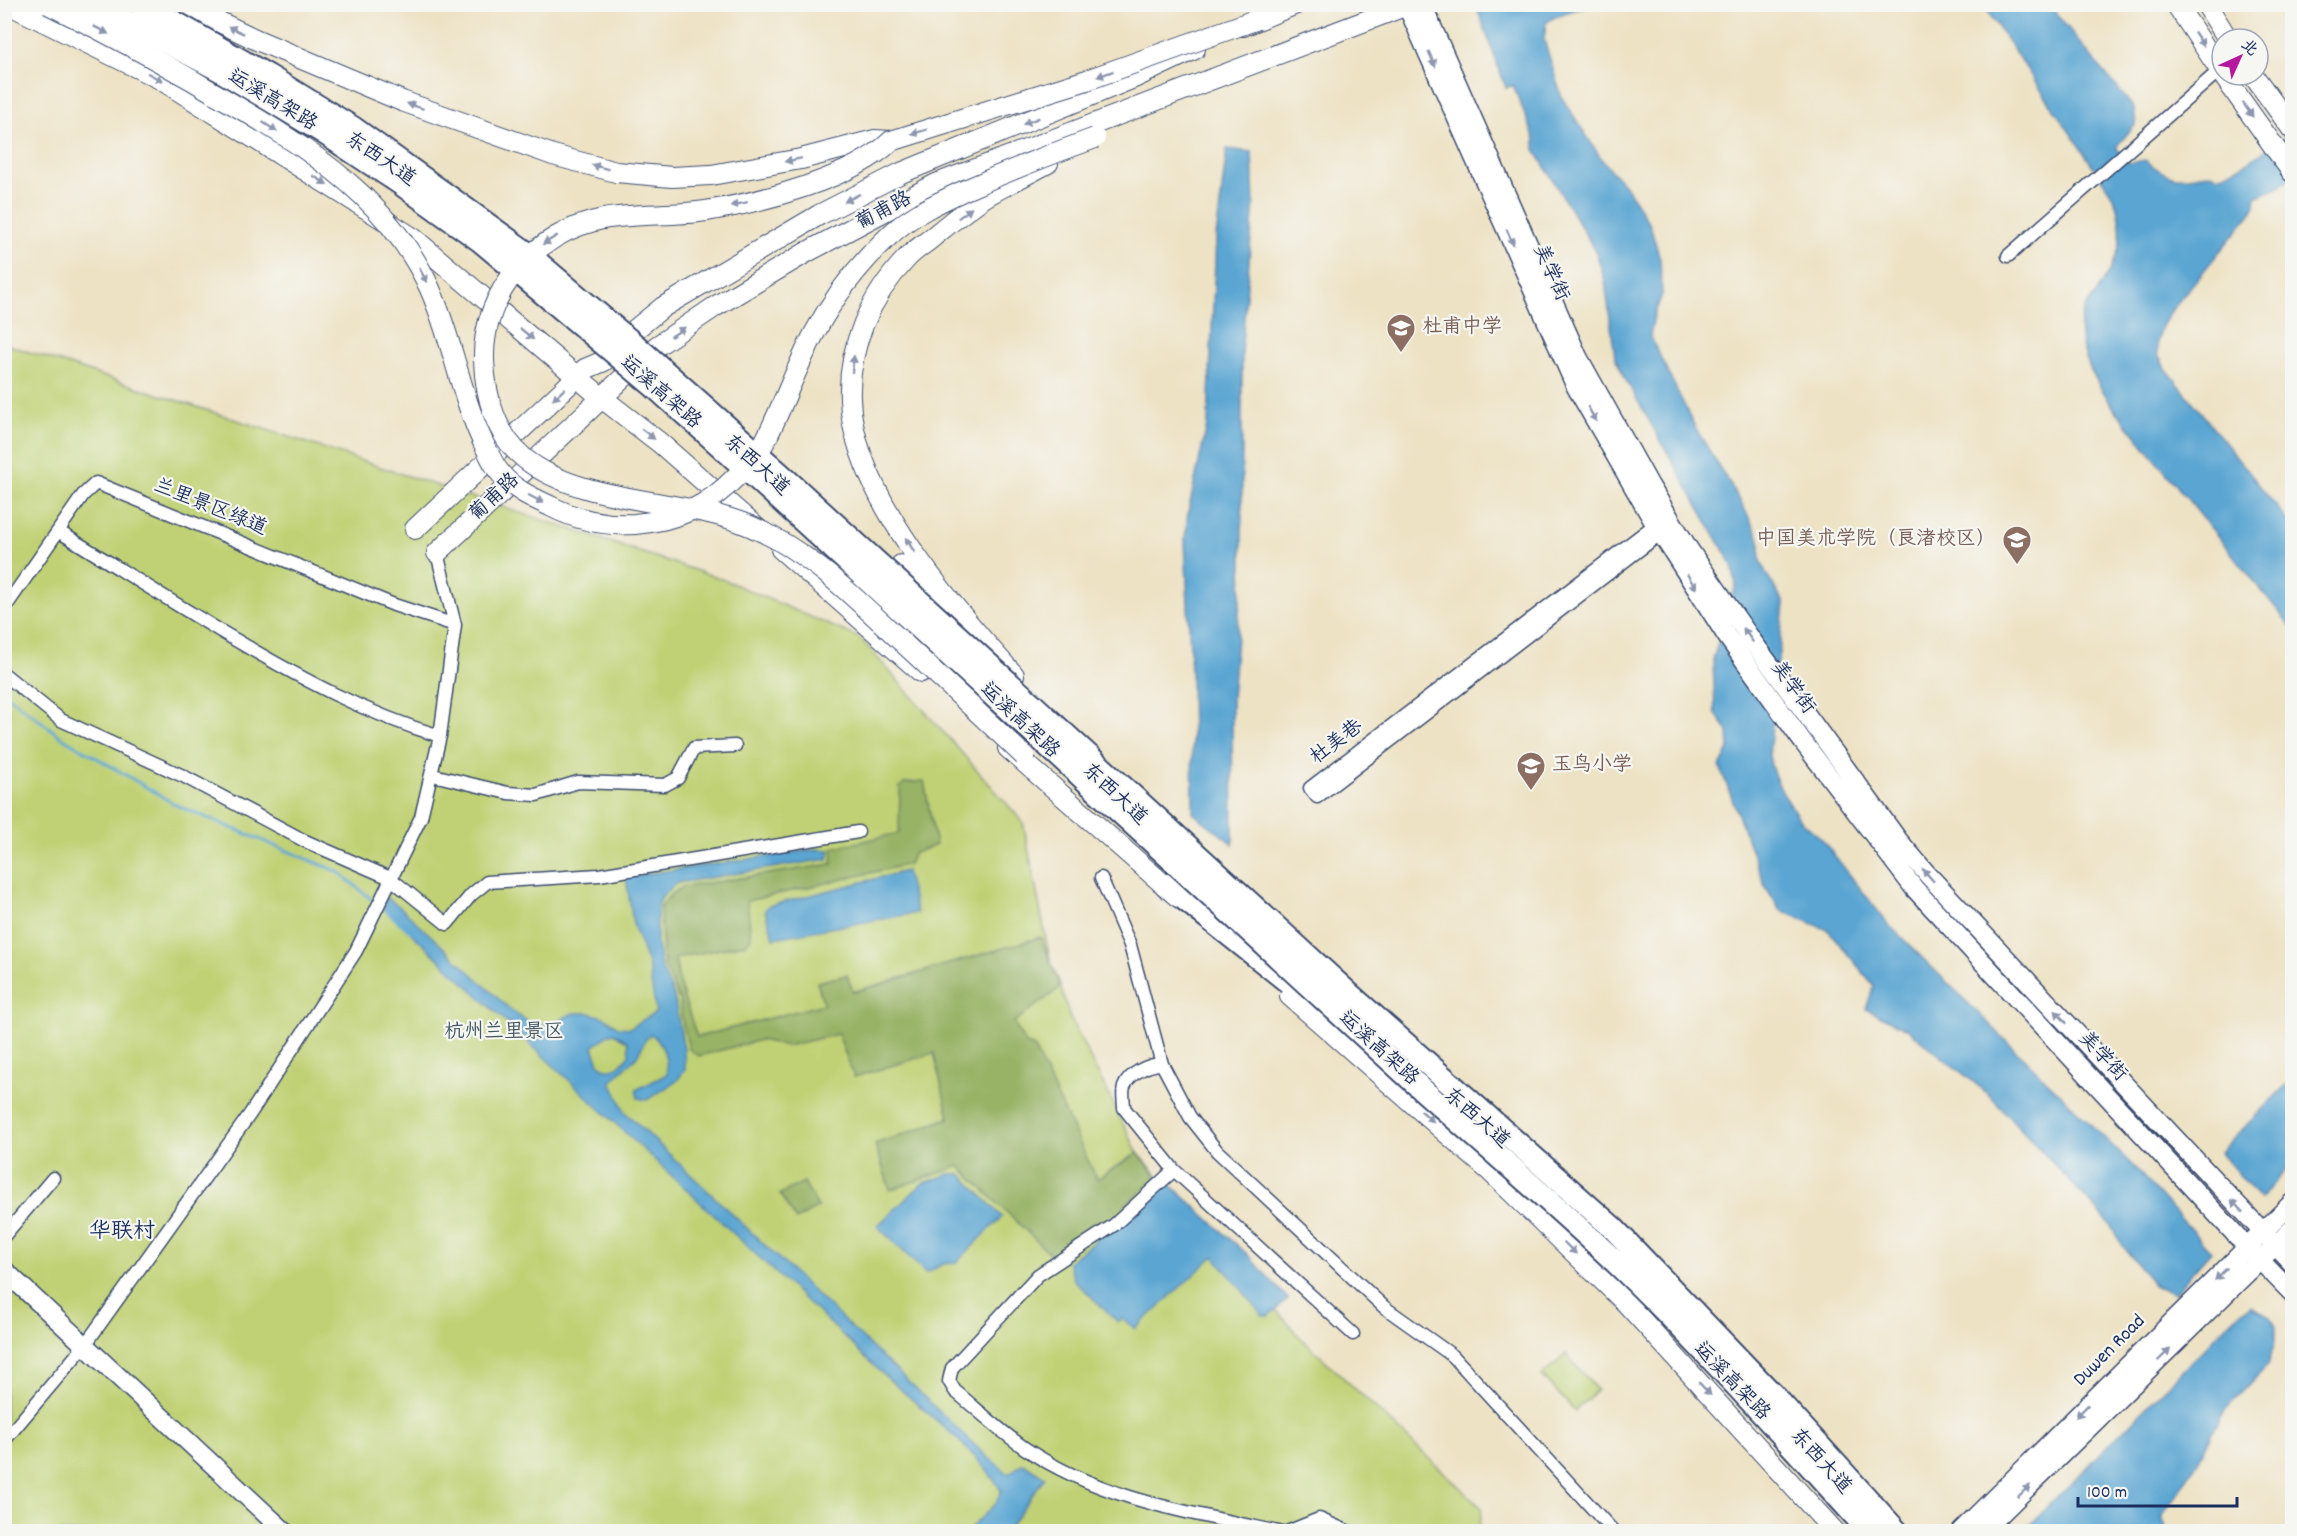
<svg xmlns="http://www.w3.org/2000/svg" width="2297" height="1536" font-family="Dekko,'LXGW WenKai TC',sans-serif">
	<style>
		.green { fill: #c0d174; stroke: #6e8069; stroke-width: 1.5 }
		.forest { fill: #98b366; stroke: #5a7162; stroke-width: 1.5 }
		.water { fill: #5aa5d2; stroke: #3a6a98; stroke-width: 1.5; fill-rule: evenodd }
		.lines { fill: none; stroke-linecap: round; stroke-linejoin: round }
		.stream { stroke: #5aa5d2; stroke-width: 3 }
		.street-casing { stroke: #3a4a6d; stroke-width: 15 }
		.secondary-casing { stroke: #3a4a6d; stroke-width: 21 }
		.primary-casing { stroke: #3a4a6d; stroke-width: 22 }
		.highway-casing { stroke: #3a4a6d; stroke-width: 26 }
		.street { stroke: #fff; stroke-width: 12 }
		.secondary { stroke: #fff; stroke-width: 18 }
		.primary { stroke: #fff; stroke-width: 20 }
		.highway { stroke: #fff; stroke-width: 22 }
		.primary-bridge-casing { stroke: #3a4a6d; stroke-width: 22; stroke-linecap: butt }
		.highway-bridge-casing { stroke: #3a4a6d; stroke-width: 26; stroke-linecap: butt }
		.primary-bridge { stroke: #fff; stroke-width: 20 }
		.highway-bridge { stroke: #fff; stroke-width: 22 }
		.oneway { fill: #8d97ae }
		.labels { text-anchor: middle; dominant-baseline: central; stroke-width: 4.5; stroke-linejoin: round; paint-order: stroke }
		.street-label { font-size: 20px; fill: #1b2f5e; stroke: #f6f6f2 }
		.education-label { font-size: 20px; fill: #785e54; stroke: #f6f6f2; text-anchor: start }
		.park-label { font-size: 20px; fill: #445864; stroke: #f6f6f2 }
		.quarter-label { font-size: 22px; fill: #1b2f5e; stroke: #f6f6f2 }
	</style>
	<rect width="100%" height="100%" fill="#f6f6f2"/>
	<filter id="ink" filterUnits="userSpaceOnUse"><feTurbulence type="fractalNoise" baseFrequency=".0167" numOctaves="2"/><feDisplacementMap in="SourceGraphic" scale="12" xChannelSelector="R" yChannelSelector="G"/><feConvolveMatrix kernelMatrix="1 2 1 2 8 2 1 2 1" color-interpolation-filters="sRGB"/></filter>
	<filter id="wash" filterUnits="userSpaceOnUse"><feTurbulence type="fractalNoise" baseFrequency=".008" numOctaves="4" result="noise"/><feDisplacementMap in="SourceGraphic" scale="24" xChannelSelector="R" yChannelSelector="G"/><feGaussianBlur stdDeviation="1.35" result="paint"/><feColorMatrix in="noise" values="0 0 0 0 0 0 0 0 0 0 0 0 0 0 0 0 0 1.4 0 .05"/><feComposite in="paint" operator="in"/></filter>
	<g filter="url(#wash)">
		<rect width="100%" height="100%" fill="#ede2c4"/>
		<path class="green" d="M5 344 722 579 860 638 1023 822 1056 990 1060 985 1070 1018 1138 1153 1299 1336 1482 1508 1479 1532H5Z
			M1566 1354 1597 1390 1575 1411 1542 1376Z"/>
		<path class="forest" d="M924 781 936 845 914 853 909 864 747 901 751 938 745 944 675 958 680 986 697 1037 824 1004 817 982 847 975 853 992 1041 937 1060 985 1056 991 1014 1022 1025 1044 1033 1046 1097 1179 1138 1153 1158 1178 1126 1204V1210L1052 1256 959 1166 890 1190 875 1144 949 1118 934 1053 854 1077 838 1034 787 1046 760 1040 699 1056 689 1049 681 1016 680 1002 664 965 660 908 671 894 683 887 832 864 833 848 899 833 900 787 904 783Z
			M804 1182 818 1207 796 1220 780 1194Z"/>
		<path class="water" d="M1476 5H1589C1574 11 1557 13 1546 23L1544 40 1562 98 1602 160 1628 189 1650 225 1660 259 1662 295 1654 315 1650 336 1696 429 1741 502 1760 540V558L1766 573 1784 603 1769 756 1773 772 1782 792 1800 820 1821 838 1888 924 2136 1169 2205 1245 2211 1251 2174 1293 2156 1287 2122 1245 2109 1223 1987 1093 1907 1029 1866 1009 1874 986 1828 930 1780 910 1764 884 1720 767 1729 749 1728 731 1715 713 1713 659 1736 585 1732 565 1624 377 1615 357 1605 281 1596 252 1535 150V139L1513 85 1506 88Z
			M1983 5H2049L2134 108 2136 124 2116 147 2129 163 2145 160C2172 182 2179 179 2212 173L2218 177 2247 163 2292 131V178L2276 188 2256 197 2254 210 2173 308 2162 326 2157 342 2158 355 2164 366 2292 526V628L2116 411C2098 384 2077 355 2081 321 2082 311 2090 301 2096 293 2120 257 2127 239 2114 197Z
			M1227 149 1252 152 1254 204 1242 343V576L1232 699 1233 844 1193 813 1191 674 1185 538 1188 512 1208 421 1216 237Z
			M816 849 830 850 828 859 677 883 663 895 657 908V943L661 967 674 996 684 1050 685 1069 677 1081 647 1100 638 1098 636 1090 667 1074C666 1057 665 1045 651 1034 641 1042 643 1050 635 1058 628 1067 618 1072 611 1082L625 1112 985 1455 1009 1474 1023 1463 1045 1477 1007 1531H968L996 1503 1001 1490C965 1434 895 1392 850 1342L383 907 385 897 399 906 513 1012 535 1026 554 1023 573 1013H590L606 1018 618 1027 630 1028 656 1012 648 964 633 924 626 877ZM614 1033 628 1042 629 1055C622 1064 617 1070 605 1069L599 1063 593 1047 608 1035Z
			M906 871 917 913 774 938 765 911 768 906Z
			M2292 1079V1163L2260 1199 2220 1152Z
			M949 1174H961L1002 1217 957 1262 943 1264 926 1273 877 1226 922 1184Z
			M1169 1183 1247 1254 1288 1299 1269 1316H1263L1214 1256 1135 1329 1123 1319 1118 1322 1074 1280 1068 1262Z
			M2251 1306 2270 1316 2275 1327V1342L2268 1365 2225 1410 2193 1470 2162 1516 2167 1531H2024L2241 1311Z"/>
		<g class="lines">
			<path class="stream" d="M4 693 60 736 178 806 339 872 371 899
				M385 910 411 932"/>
		</g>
	</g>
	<g filter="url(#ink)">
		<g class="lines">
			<g class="street-casing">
				<path id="street" d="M2008 256 2220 70
					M1661 520 1310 788 1317 797 1665 530
					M58 531C117 567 175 604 234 639 300 678 366 714 440 736
					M4 609 83 495 96 483 394 605 455 625
					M4 674 61 720 183 776 305 841 390 878 447 924 471 895 487 882 599 875 858 832
					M433 775 508 793 536 795 578 782 665 785 678 778 694 748 735 746
					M1101 878 1130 945 1162 1064 1190 1117 1217 1151 1384 1307 1453 1356 1614 1532
					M1162 1064C1149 1064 1129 1073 1124 1087 1122 1093 1124 1102 1124 1108L1174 1170 1353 1334
					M1174 1170 1114 1225 1038 1275 952 1368 949 1381 955 1391C978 1410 1001 1432 1026 1449 1102 1500 1192 1513 1279 1532
					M4 1236 53 1178
					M4 1441 85 1345 250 1114 356 951 421 817 440 736 455 625 437 553
					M1287 1532 1319 1519 1349 1532"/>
			</g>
			<g class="secondary-casing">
				<path id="secondary" d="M1422 4 1578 357 1650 486 1690 551 1751 639 1899 841 1928 875 2292 1263
					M1407 6 1576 387 1655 524 1726 635 1803 742 1914 888 2248 1248 2292 1293
					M4 1270 285 1532
					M1960 1532 2292 1203
					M1982 1532 2292 1229"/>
			</g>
			<g class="primary-casing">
				<path id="primary" d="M8 4 160 79 413 238 602 398 660 443 758 529
					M182 4 257 40 402 101 553 155 616 172 672 177 711 175 801 159 875 140 891 141
					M2176 4 2222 73
					M2206 4 2228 39
					M1243 26 1296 4
					M2223 75 2292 172
					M2253 75 2292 129
					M415 529 577 377 585 369 604 361 637 328 663 307 819 215 901 173 1136 77 1195 49
					M781 549 921 672
					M437 553 657 346 716 306 807 252 936 184 1410 4
					M901 565 934 597
					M1014 675C953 608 853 493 850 399 848 346 870 297 906 259 914 250 925 244 934 236 951 222 969 207 988 195 1008 184 1029 173 1048 163
					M1008 748 1178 897
					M1290 996 1491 1172 1627 1304 1835 1532"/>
			</g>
			<g class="highway-casing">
				<path id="highway" d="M1167 885 1316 1004"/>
			</g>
			<use href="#street" class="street"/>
			<use href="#secondary" class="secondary"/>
			<use href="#primary" class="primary"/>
			<use href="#highway" class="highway"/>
			<g class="primary-bridge-casing">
				<path id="primary-bridge" d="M48 4C112 35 175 69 236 106 280 132 324 159 362 195 390 222 414 253 430 289 452 338 460 393 483 442 488 452 493 465 501 474 513 489 533 498 550 506 577 520 604 526 635 524 679 520 707 507 738 475 748 465 758 454 765 441 783 406 796 368 814 334 834 296 859 264 890 235 911 215 939 202 965 190 1008 171 1051 154 1095 138
					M1024 756C983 717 941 678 900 640 854 597 809 551 750 526 681 497 583 505 525 459 496 436 485 396 484 360 482 291 536 232 603 219 637 213 672 216 706 211 758 203 854 178 891 141L1087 80 1258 19"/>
			</g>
			<g class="highway-bridge-casing">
				<path id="highway-bridge" d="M93 4 220 70 323 132 400 183 481 241 654 386 762 483 1425 1092C1493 1152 1563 1211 1628 1274 1712 1356 1790 1444 1870 1532
					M140 4 167 18 268 76 353 128 524 251 637 347 781 475 1347 992 1614 1229 1774 1396 1897 1532"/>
			</g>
			<use href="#primary-bridge" class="primary-bridge"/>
			<use href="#highway-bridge" class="highway-bridge"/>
		</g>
		<defs><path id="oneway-solid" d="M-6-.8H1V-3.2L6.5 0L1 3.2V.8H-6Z" transform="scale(1.5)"/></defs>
		<g class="oneway">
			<use href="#oneway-solid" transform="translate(101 30) rotate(27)"/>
			<use href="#oneway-solid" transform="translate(236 30) rotate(-155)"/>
			<use href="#oneway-solid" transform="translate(2199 39) rotate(56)"/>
			<use href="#oneway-solid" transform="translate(1432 59) rotate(66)"/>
			<use href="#oneway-solid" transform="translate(1105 74) rotate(160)"/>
			<use href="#oneway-solid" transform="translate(155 77) rotate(28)"/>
			<use href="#oneway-solid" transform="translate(415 106) rotate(-162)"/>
			<use href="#oneway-solid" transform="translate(2248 110) rotate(55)"/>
			<use href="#oneway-solid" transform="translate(1031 121) rotate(158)"/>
			<use href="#oneway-solid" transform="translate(270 127) rotate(33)"/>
			<use href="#oneway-solid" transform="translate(919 132) rotate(163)"/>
			<use href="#oneway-solid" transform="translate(793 160) rotate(168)"/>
			<use href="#oneway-solid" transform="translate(600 167) rotate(-165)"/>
			<use href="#oneway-solid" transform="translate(320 180) rotate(32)"/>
			<use href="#oneway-solid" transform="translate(852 198) rotate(153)"/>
			<use href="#oneway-solid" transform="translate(739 204) rotate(168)"/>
			<use href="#oneway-solid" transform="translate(965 213) rotate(-37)"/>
			<use href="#oneway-solid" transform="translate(1510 237) rotate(66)"/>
			<use href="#oneway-solid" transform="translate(550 240) rotate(149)"/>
			<use href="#oneway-solid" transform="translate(423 275) rotate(62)"/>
			<use href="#oneway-solid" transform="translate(678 332) rotate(-34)"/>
			<use href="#oneway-solid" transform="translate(527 334) rotate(40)"/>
			<use href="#oneway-solid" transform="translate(853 364) rotate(-83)"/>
			<use href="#oneway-solid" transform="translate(559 394) rotate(137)"/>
			<use href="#oneway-solid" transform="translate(1592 414) rotate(60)"/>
			<use href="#oneway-solid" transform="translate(648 434) rotate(38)"/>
			<use href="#oneway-solid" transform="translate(536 499) rotate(28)"/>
			<use href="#oneway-solid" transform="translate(910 545) rotate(-122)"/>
			<use href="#oneway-solid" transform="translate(1692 582) rotate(58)"/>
			<use href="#oneway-solid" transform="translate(1748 635) rotate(-125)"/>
			<use href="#oneway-solid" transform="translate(1928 875) rotate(-132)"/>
			<use href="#oneway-solid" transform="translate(2061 1017) rotate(-133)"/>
			<use href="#oneway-solid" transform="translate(1427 1116) rotate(41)"/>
			<use href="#oneway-solid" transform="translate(2237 1206) rotate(-133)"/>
			<use href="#oneway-solid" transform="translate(1570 1248) rotate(44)"/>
			<use href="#oneway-solid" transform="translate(2221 1274) rotate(135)"/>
			<use href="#oneway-solid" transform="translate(2164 1355) rotate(-44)"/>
			<use href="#oneway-solid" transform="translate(1705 1389) rotate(47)"/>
			<use href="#oneway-solid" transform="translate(2082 1411) rotate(135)"/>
			<use href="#oneway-solid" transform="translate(2024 1491) rotate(-44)"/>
		</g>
	</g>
	<defs>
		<g id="school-pin" transform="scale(1.5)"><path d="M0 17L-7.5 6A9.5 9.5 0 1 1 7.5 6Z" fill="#8d6e63" stroke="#f6f6f2"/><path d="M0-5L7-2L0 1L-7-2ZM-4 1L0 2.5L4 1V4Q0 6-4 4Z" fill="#fff"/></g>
		<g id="university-pin" transform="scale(1.5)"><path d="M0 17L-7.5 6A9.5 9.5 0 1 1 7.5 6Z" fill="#8d6e63" stroke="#f6f6f2"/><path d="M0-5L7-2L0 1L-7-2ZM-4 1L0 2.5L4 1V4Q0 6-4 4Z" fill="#fff"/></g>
	</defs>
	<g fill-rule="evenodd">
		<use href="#school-pin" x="1401" y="328"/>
		<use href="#university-pin" x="2017" y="540"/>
		<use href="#school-pin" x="1531" y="766"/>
	</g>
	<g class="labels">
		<g class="street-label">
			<text transform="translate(272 101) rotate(31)">运溪高架路</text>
			<text transform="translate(380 160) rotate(34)">东西大道</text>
			<text transform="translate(884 212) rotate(-28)">葡甫路</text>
			<text transform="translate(1550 273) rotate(66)">美学街</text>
			<text transform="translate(660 393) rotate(41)">运溪高架路</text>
			<text transform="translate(756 466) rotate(42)">东西大道</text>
			<text transform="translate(495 498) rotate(-43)">葡甫路</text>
			<text transform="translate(210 508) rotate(22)">兰里景区绿道</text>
			<text transform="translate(1792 688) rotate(54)">美学街</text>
			<text transform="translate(1019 721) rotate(43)">运溪高架路</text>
			<text transform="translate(1337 743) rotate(-37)">杜美巷</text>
			<text transform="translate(1114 795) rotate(43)">东西大道</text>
			<text transform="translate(1378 1049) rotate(42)">运溪高架路</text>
			<text transform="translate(2102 1057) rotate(47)">美学街</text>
			<text transform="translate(1476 1119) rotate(41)">东西大道</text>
			<text transform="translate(2110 1351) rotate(-45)">Duwen Road</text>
			<text transform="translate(1731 1382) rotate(46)">运溪高架路</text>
			<text transform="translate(1820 1462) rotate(48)">东西大道</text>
		</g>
		<g class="education-label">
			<text x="1422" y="328">杜甫中学</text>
			<text x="1996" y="540" text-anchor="end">中国美术学院（良渚校区）</text>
			<text x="1552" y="766">玉鸟小学</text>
		</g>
		<g class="park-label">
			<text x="504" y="1033">杭州兰里景区</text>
		</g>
		<g class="quarter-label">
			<text x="122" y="1232">华联村</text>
		</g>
	</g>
	<rect width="2297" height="1536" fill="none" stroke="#f6f6f2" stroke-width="24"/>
	<g transform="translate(2240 57) rotate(45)"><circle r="28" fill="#f6f6f2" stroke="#9ea6b7" stroke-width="1.5"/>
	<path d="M0-4.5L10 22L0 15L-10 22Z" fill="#b5179e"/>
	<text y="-9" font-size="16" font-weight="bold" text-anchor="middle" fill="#1b2f5e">北</text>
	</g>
	<path d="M2078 1497v9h159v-9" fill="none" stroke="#1b2f5e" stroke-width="3"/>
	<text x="2087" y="1497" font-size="18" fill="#1b2f5e" stroke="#f6f6f2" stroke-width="4.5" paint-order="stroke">100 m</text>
</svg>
